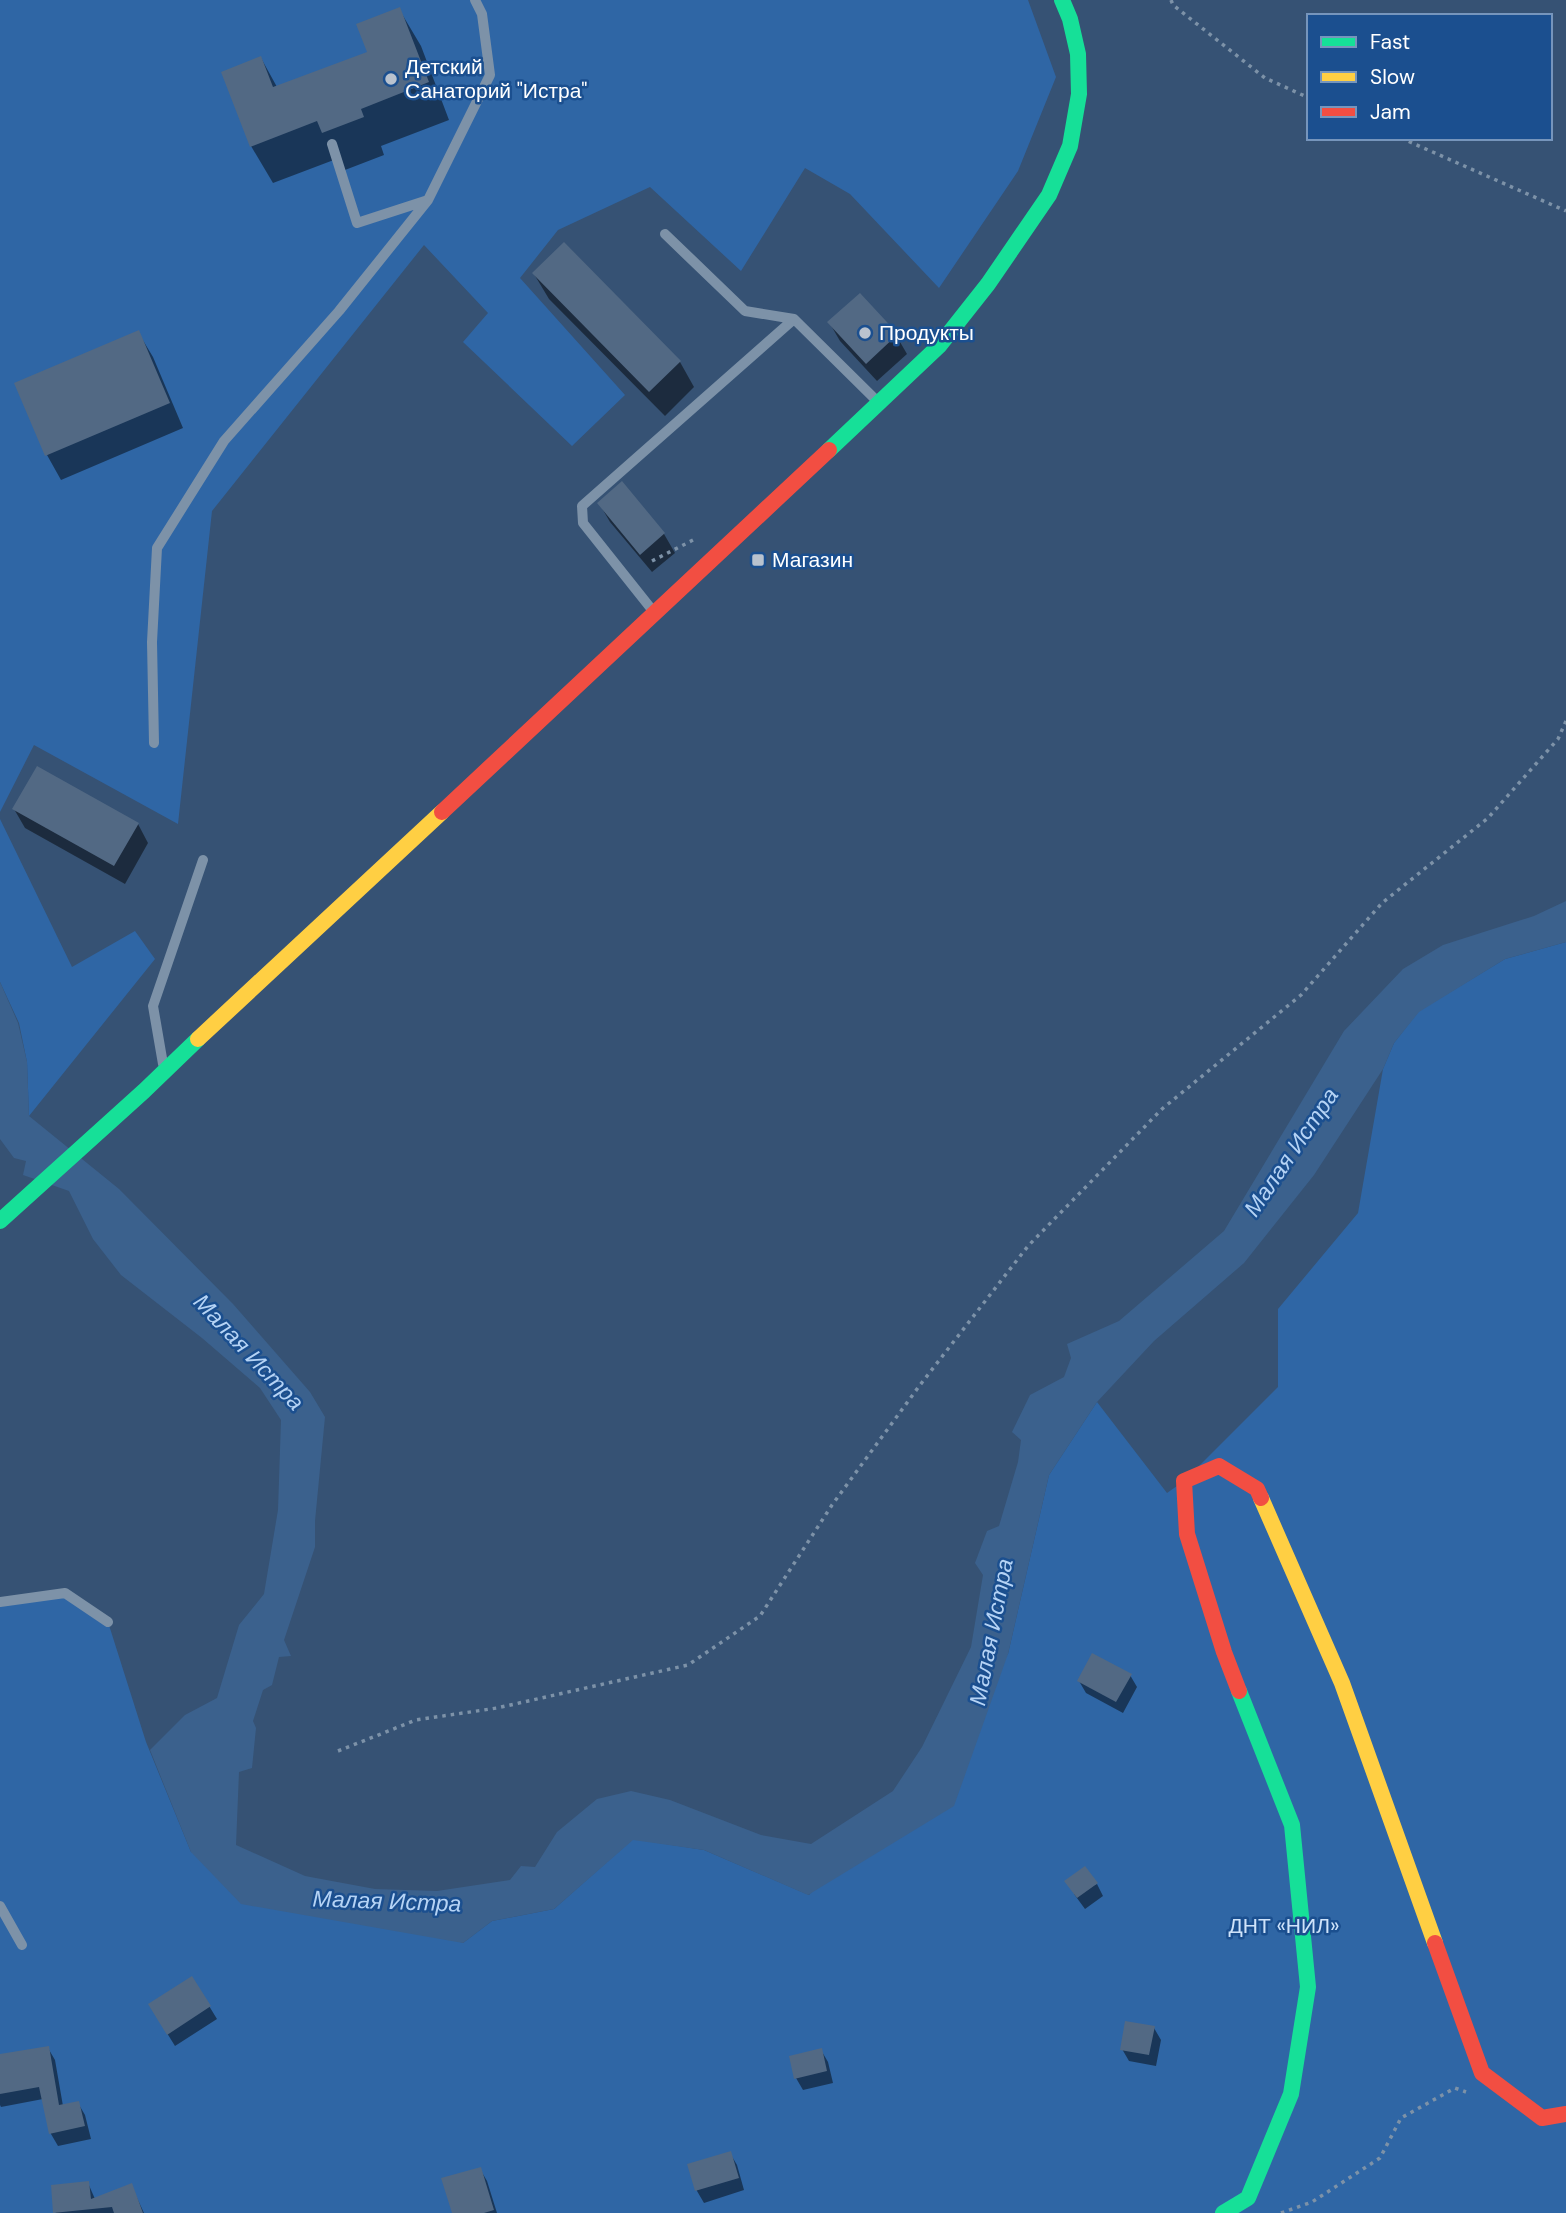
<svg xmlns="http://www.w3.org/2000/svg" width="1566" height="2213" font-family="'DM Sans',sans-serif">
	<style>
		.green { fill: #2f66a5 }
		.water { fill: #3b618d }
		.shadow { fill: #0007 }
		.building { fill: #526984 }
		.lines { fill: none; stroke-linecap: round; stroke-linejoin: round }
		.path { stroke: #7d92a8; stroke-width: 3.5; stroke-dasharray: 3.5 5; stroke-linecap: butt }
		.lane { stroke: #7d92a8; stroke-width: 10 }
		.fast { stroke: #16e098; stroke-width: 16 }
		.slow { stroke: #ffcf43; stroke-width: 16 }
		.jam { stroke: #f24e42; stroke-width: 16 }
		.poi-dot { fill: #b9c2ce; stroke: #1b4f8f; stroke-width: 2.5 }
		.labels { text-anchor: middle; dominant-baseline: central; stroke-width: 5; stroke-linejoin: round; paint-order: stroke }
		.poi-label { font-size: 21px; fill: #fff; stroke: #1b4f8f; text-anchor: start }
		.park-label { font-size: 21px; fill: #cfe3fa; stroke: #1b4f8f }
		.water-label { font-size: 23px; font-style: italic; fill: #b5d3f5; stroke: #1b4f8f }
	</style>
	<rect width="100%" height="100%" fill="#365274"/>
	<path class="green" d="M0 0H1028L1056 77 1018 171 939 288 850 194 805 168 741 271 650 187 558 230 520 278 625 395 572 446 463 342 488 313 424 245 212 511 178 824 34 745 0 812Z
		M0 819 72 967 135 931 155 959 29 1116 27 1062 19 1023 0 982Z
		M1566 942V2213H0V1602L65 1593 108 1622 146 1742 191 1852 463 1943 492 1921 554 1909 633 1839 704 1850 809 1895 1008 1654 1049 1475 1097 1402 1167 1493 1184 1481 1278 1387V1309L1358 1213 1383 1069 1394 1043 1419 1011 1505 959Z"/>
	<path class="water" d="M1566 901V942L1505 959 1419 1012 1394 1043 1383 1069 1314 1175 1244 1263 1154 1341 1097 1402 1049 1475 1008 1654 954 1806 808 1895 704 1850 633 1840 554 1909 492 1921 463 1943 241 1904 191 1852 150 1750 185 1715 217 1698 239 1625 264 1594 278 1510 281 1420 260 1388 202 1338 121 1275 93 1239 69 1191 23 1175 26 1161 14 1158 0 1139V982L18 1023 27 1062 29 1116 119 1189 233 1304 310 1392 325 1417 315 1521V1547L284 1640 291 1656 279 1657 272 1685 263 1690 253 1721 256 1728 252 1768 239 1772 236 1845 305 1876 375 1889 437 1891 510 1880 521 1866 535 1867 557 1832 597 1799 631 1791 670 1800 761 1835 811 1844 893 1791 922 1747 971 1647 983 1575 975 1563 987 1531 999 1526 1018 1462 1021 1440 1012 1432 1030 1395 1064 1377 1071 1358 1067 1344 1119 1321 1224 1231 1344 1031 1403 969 1443 945 1534 916Z"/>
	<path class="shadow" d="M399 9 421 46 449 120 381 146 384 155 345 170 339 158 273 183 251 146 261 58 277 87 369 53Z
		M534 274 680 362 694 387 665 416 549 299Z
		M829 322 896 335 907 354 877 381 840 341Z
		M138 332 153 357 183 428 61 480 47 455Z
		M622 484 664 534 675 553 652 572 610 522 599 503Z
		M14 809 138 824 148 843 125 884 25 828Z
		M1130 1675 1137 1687 1123 1713 1086 1693 1079 1681Z
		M1097 1884 1103 1896 1085 1909 1074 1894Z
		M192 1978 217 2019 175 2046 157 2017Z
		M1154 2028 1161 2040 1156 2066 1129 2061 1122 2049Z
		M48 2048 55 2060 63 2106 78 2103 85 2115 91 2139 58 2146 51 2134 43 2099 1 2107 0 2105V2056Z
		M821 2050 828 2062 833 2083 803 2090 796 2078Z
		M730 2153 737 2165 744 2190 704 2203 697 2191 689 2165Z
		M480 2169 487 2181 497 2213H453Z
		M88 2183 95 2199 131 2185 144 2213H55Z"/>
	<path class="building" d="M400 7 429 82 361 109 364 117 322 133 317 121 250 147 221 72 261 56 273 87 367 52 356 24Z
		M564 242 681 361 649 392 532 273Z
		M860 293 898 334 866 364 827 322Z
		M139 330 170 403 45 456 14 383Z
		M622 481 665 533 640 555 597 503Z
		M37 766 139 823 114 866 12 809Z
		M1092 1653 1132 1674 1116 1702 1077 1681Z
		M1085 1866 1098 1883 1077 1898 1064 1881Z
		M192 1976 211 2006 167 2035 148 2004Z
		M1125 2021 1155 2026 1149 2055 1120 2050Z
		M49 2046 59 2105 79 2101 85 2126 49 2134 39 2087 0 2094V2054Z
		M822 2048 827 2071 794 2079 789 2056Z
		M731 2151 739 2178 695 2191 687 2164Z
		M481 2167 494 2210 484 2213H452L441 2178Z
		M89 2181 91 2199 132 2183 143 2213H114L112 2207 53 2213 51 2185Z"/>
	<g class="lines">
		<path class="path" d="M1171 0 1173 5 1265 78 1309 98
			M1401 138 1566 211
			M652 561 697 538
			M338 1751 416 1720 497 1708 688 1665 760 1616 832 1505 920 1385 1028 1246 1162 1109 1301 995 1382 903 1488 818 1558 739 1566 721
			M1281 2213 1312 2202 1380 2158 1401 2118 1455 2088 1466 2092"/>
		<path class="lane" d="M332 144 357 223 428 200
			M665 234 745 311 794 319 877 401
			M653 611 583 523 582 506 794 319
			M154 743 152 642 157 548 224 441 339 311 428 200 490 75 482 14 475 0
			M163 1064 153 1006 203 860
			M0 1602 65 1593 108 1622
			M0 1906 22 1945"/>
		<path class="fast" d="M829 450 939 346 988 284 1049 195 1070 146 1079 94 1078 54 1070 19 1062 0
			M0 1221 144 1091 198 1039
			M1223 2213 1248 2198 1291 2094 1308 1987 1292 1825 1239 1691"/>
		<path class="slow" d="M198 1039 442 812
			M1261 1498 1342 1683 1435 1943"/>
		<path class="jam" d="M442 812 829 450
			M1239 1691 1224 1652 1187 1534 1184 1481 1219 1466 1257 1489 1261 1498
			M1435 1943 1482 2073 1542 2118 1566 2114"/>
	</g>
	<g class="poi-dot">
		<circle cx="391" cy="79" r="7"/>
		<circle cx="865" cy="333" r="7"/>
		<rect x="751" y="553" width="14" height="14" rx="3.5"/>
	</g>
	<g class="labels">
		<g class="poi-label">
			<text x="405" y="67">Детский<tspan x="405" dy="24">Санаторий "Истра"</tspan></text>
			<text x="879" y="333">Продукты</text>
			<text x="772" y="560">Магазин</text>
		</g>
		<g class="park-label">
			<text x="1284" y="1926">ДНТ «НИЛ»</text>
		</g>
		<g class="water-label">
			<text transform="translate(1291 1152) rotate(-56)">Малая Истра</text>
			<text transform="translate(249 1352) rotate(47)">Малая Истра</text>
			<text transform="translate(991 1632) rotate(-79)">Малая Истра</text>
			<text transform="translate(387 1901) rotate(2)">Малая Истра</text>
		</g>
	</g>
	<rect x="1307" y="14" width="245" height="126" fill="#1b4f8f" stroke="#7695bc" stroke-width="2"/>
	<rect x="1321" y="37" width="35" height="10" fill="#16e098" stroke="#7695bc" stroke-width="2"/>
	<text x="1370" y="49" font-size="21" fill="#ffffff">Fast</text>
	<rect x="1321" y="72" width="35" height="10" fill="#ffcf43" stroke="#7695bc" stroke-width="2"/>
	<text x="1370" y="84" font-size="21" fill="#ffffff">Slow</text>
	<rect x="1321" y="107" width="35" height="10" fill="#f24e42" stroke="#7695bc" stroke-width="2"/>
	<text x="1370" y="119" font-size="21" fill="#ffffff">Jam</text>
</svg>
